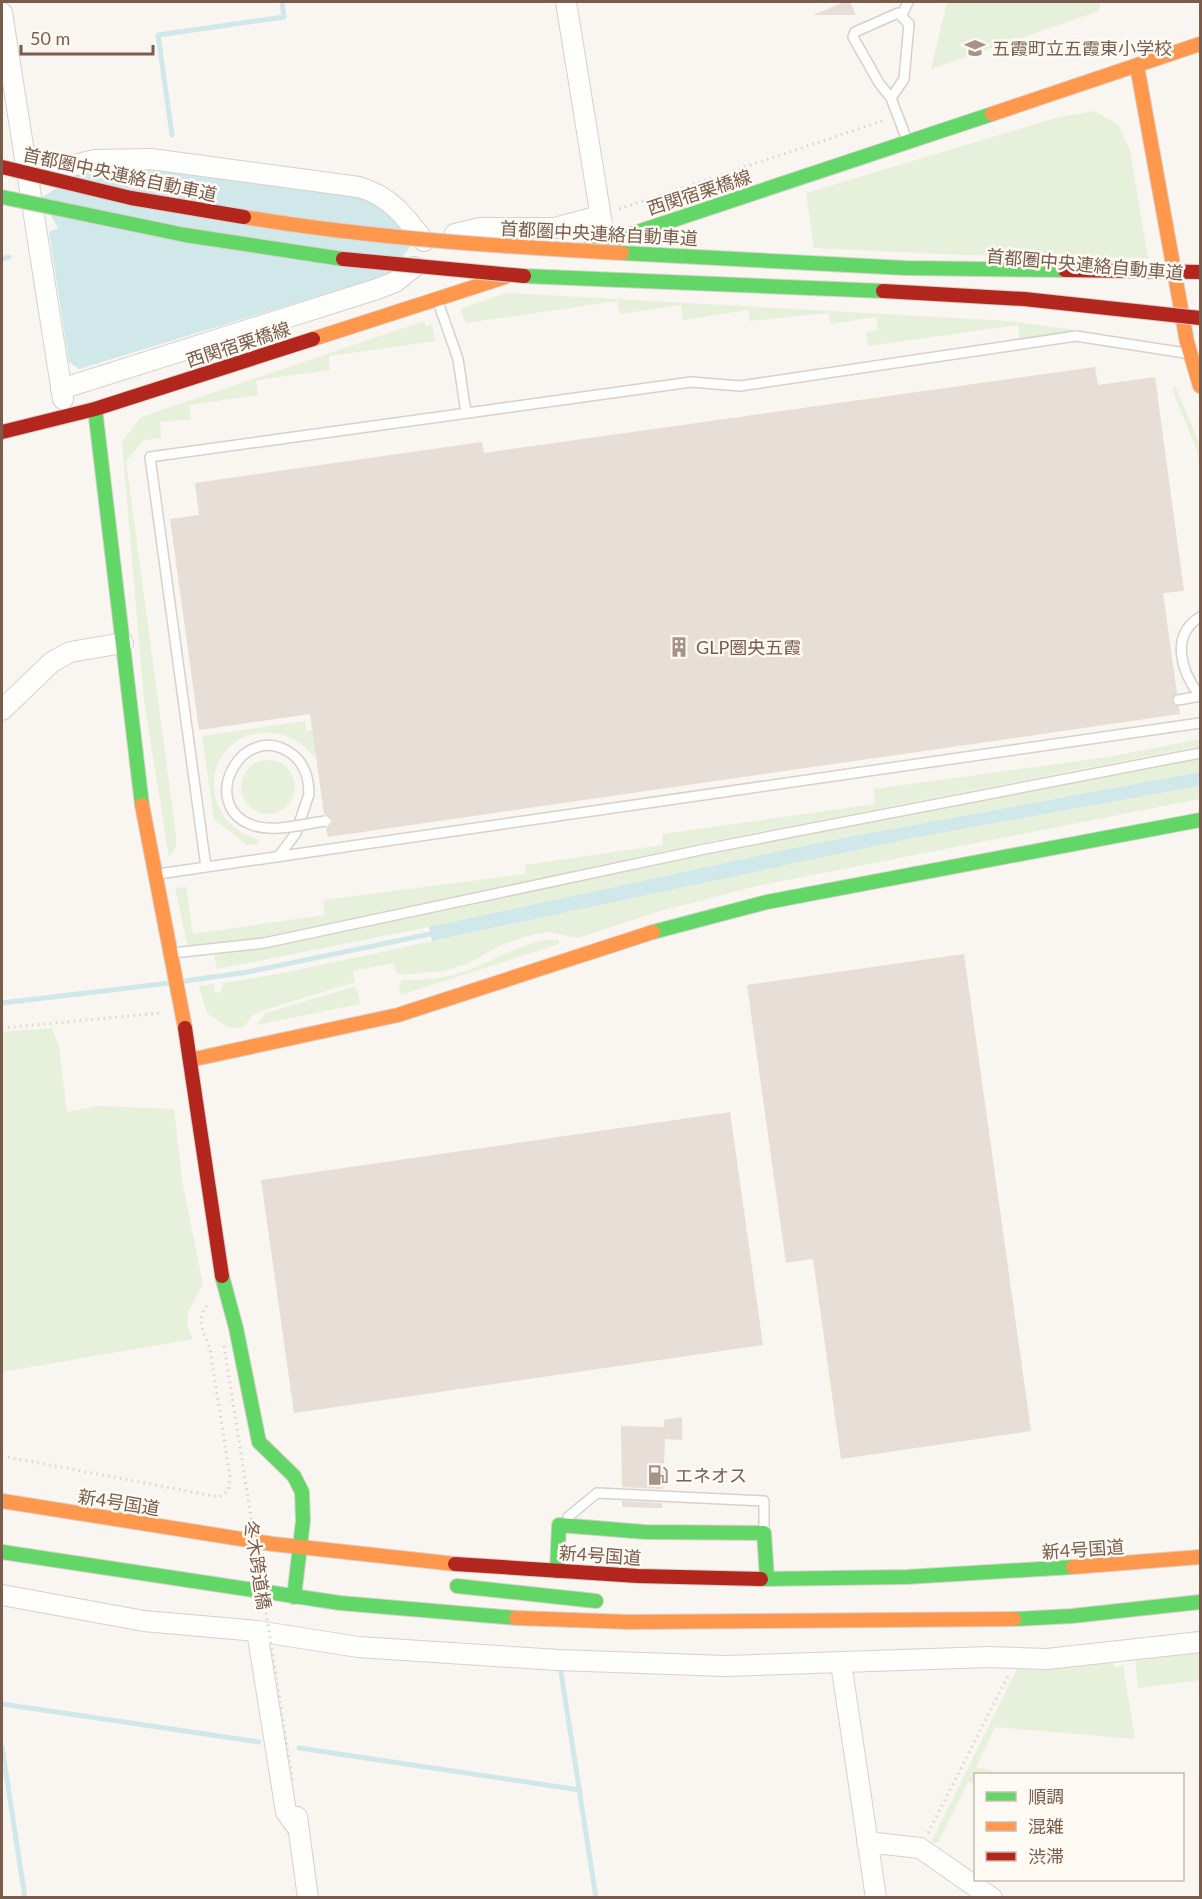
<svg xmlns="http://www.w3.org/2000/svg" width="1202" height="1899" font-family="Lato,'Noto Sans JP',sans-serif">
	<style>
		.green { fill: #e7f0db }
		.water { fill: #d0e8ea }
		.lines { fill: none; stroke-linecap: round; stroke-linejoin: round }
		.stream { stroke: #d0e8ea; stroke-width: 5 }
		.building { fill: #e6ded7 }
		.lane-casing { stroke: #d7d1cb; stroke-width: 12 }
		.street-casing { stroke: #d7d1cb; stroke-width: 22 }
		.fast-casing { stroke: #d9d2cb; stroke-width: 16 }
		.slow-casing { stroke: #d9d2cb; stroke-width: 16 }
		.jam-casing { stroke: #d9d2cb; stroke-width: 16 }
		.path { stroke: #dcd5d0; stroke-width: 3; stroke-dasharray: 1.5 4.5; stroke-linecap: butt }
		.lane { stroke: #fefefd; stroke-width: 9 }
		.street { stroke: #fefefd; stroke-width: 20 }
		.fast { stroke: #63d668; stroke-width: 14 }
		.slow { stroke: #ff974d; stroke-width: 14 }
		.jam { stroke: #b3261e; stroke-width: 14 }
		.lane-bridge-casing { stroke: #d7d1cb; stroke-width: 12; stroke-linecap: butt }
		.fast-bridge-casing { stroke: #dad1cc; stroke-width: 16; stroke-linecap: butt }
		.slow-bridge-casing { stroke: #dad1cc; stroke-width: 16; stroke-linecap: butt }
		.jam-bridge-casing { stroke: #dad1cc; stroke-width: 16; stroke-linecap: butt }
		.path-bridge { stroke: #dcd5d0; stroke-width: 3; stroke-dasharray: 1.5 4.5; stroke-linecap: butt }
		.lane-bridge { stroke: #fefefd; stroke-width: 9 }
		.fast-bridge { stroke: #63d668; stroke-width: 14 }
		.slow-bridge { stroke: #ff974d; stroke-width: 14 }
		.jam-bridge { stroke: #b3261e; stroke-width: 14 }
		.labels { text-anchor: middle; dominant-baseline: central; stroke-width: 5; stroke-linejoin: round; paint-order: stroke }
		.poi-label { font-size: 18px; fill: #7a5c4d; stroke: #fffaf3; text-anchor: start }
		.street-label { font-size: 18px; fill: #7a5c4d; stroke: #fffaf3 }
	</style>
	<rect width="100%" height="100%" fill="#f9f5f0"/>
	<path class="green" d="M947 2H1101L1099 11 931 69Z
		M1094 111 1118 125 1130 150 1148 258 964 255 814 248 806 193 1059 117Z
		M506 293 1009 321 1076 330 1020 341 1018 325 868 346 866 332 878 330 876 317 831 324 828 313 750 321 748 310 683 320 681 305 620 314 617 301 466 323 460 309Z
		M424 321 426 327 432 325 436 341 329 356 330 370 264 379 256 381 258 395 189 405 191 419 160 422 161 438 144 440 126 461 176 835V847L169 857 144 701 122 442 141 417Z
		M1175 386 1200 445V475L1198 453 1172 389Z
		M305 721 306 731 313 730 316 755H312C303 742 289 735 273 733 206 726 189 819 259 840V844L247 845 214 819 202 736Z
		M1200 739V746L717 840 262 938 188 947 175 888 186 887 193 934 325 915 323 900 526 874 525 865 663 845 662 834 875 804 874 789 1108 757Z
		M1200 758V772L827 841 429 927 217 969 214 955 265 948 724 850Z
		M241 787a27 27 0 1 1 54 0a27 27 0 1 1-54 0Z
		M1200 786V799L757 886 660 911 578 938 548 932 531 935 503 944 467 964 443 971 400 975 396 972 394 963 353 971 355 982 261 1011 253 1015 244 1027 229 1028 207 1013 199 986 214 984 215 993 221 992 223 983 288 972 913 838Z
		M546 940H559V944L401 995 399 985 403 980C423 980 443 979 463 972 493 962 513 946 546 940Z
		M353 987 357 989 360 1004 256 1025 266 1013Z
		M52 1028 59 1046 67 1112 98 1106 174 1109 182 1180 203 1284 188 1312 187 1325 193 1339 2 1372V1032Z
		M1200 1650V1680L1138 1688 1135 1658Z
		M1111 1661 1115 1667 1123 1666 1135 1739 995 1727 976 1767 1003 1774H976L975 1784 968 1782 938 1842 930 1845 1019 1665Z"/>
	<path class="water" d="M88 168H173L366 199 385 209 415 241 389 273 368 281 79 369 69 362 49 232 58 228 41 198Z
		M1200 772V786L913 838 432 941 429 927 827 841Z"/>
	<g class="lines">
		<path class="stream" d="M172 135 158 35 284 17 282 2
			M2 259 9 257
			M185 981 248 972 435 933
			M2 1003 170 983
			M561 1672 596 1898
			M2 1704 259 1742
			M2 1747 25 1898
			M299 1748 580 1790"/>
	</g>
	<path class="building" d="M844 2H850L856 15H813Z
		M1095 367 1098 385 1155 377 1184 591 1163 593 1177 693 1171 701 1179 707 1180 714 328 837 326 828 332 821 324 814 310 714 199 730 170 519 199 515 195 483 482 442 484 453Z
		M964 954 1031 1431 841 1459 813 1259 786 1263 747 985Z
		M730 1112 763 1345 294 1413 261 1180Z
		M682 1417V1440L665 1439 663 1489 622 1487 621 1426 664 1427V1420Z
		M622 1501 662 1503V1508L622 1507Z"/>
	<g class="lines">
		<g class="lane-casing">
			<path id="lane" d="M902 15 908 2
				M891 98 904 79 909 24 898 13 855 32 853 37 879 83 891 98 907 140
				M438 302 458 359 466 413
				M1200 617C1169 636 1182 673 1200 696
				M1178 700 1200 696
				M278 857 296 833 309 794
				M206 867 150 457 691 382 740 386 1076 336 1185 353
				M158 874 1200 723
				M173 953 264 943 705 849 1200 753
				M568 1517 597 1493 764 1501V1528"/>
		</g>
		<g class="street-casing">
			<path id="street" d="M566 2 603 230
				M2 13 63 399
				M44 173 95 160 151 159 359 187C390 196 405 216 424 241
				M455 234 480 228H555L600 216
				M61 389 377 289 395 282 414 267
				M2 710 52 662 70 652 123 643
				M2 1595 144 1621 257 1631 358 1647 558 1660 726 1666 989 1657 1047 1659 1200 1642
				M257 1631 286 1812 299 1830
				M841 1663 876 1898
				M297 1817 308 1898
				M867 1842 920 1848 992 1898"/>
		</g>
		<g class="fast-casing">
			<path id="fast" d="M589 248 992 114
				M95 409 142 805
				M653 932 767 902 1200 820
				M222 1276 236 1328 259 1442 294 1476 302 1492 303 1521 294 1597
				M2 1552 340 1603 516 1618
				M557 1571 559 1525 645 1532 764 1533 767 1578
				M761 1579 906 1577 1073 1567
				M457 1586 596 1601
				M1014 1619 1072 1616 1200 1602"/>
		</g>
		<g class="slow-casing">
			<path id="slow" d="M1137 66 1187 342 1200 386
				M992 114 1200 44
				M313 339 505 277
				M142 805 185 1028
				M190 1060 398 1015 653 932
				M2 1501 273 1544 455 1564
				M1073 1567 1200 1557
				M516 1618 629 1622 1014 1619"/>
		</g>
		<g class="jam-casing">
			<path id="jam" d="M2 432 95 409 313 339
				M185 1028 222 1276
				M455 1564 638 1576 761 1579"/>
		</g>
		<path class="path" d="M619 209 885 120
			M2 1028 161 1013
			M2 1456 219 1497 228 1491 230 1477 210 1349C204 1334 195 1318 208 1304
			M928 1833 1008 1676"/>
		<use href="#lane" class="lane"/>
		<use href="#street" class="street"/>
		<use href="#fast" class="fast"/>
		<use href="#slow" class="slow"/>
		<use href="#jam" class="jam"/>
		<g class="lane-bridge-casing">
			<path id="lane-bridge" d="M309 794C309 778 305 764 292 754 244 718 196 804 252 825 274 833 303 824 325 821"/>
		</g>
		<g class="fast-bridge-casing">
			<path id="fast-bridge" d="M2 197 185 235 343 259
				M622 253 905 268 1065 270
				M524 276 883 291"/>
		</g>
		<g class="slow-bridge-casing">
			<path id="slow-bridge" d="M244 217C369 238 496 246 622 253"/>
		</g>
		<g class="jam-bridge-casing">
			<path id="jam-bridge" d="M2 167 131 198 244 217
				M343 259 524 276
				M1065 270 1200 272
				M883 291 1024 299 1200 318"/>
		</g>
		<path class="path-bridge" d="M224 1346 293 1784"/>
		<use href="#lane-bridge" class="lane-bridge"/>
		<use href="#fast-bridge" class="fast-bridge"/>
		<use href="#slow-bridge" class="slow-bridge"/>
		<use href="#jam-bridge" class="jam-bridge"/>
	</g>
	<defs>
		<g id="school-bare" transform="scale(1.62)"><path d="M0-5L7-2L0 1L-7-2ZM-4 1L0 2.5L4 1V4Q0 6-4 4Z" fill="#a69286" stroke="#fffaf3" stroke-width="2.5" paint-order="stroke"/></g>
		<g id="building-bare" transform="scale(1.62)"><path d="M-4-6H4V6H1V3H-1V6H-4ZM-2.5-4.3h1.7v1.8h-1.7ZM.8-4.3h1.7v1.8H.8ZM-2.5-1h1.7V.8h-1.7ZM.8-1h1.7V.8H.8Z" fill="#a69286" stroke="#fffaf3" stroke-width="2.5" paint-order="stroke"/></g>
		<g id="fuel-bare" transform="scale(1.62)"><path d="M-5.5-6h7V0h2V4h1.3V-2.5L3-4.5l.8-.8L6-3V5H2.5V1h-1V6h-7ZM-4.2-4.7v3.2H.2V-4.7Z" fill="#a69286" stroke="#fffaf3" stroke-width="2.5" paint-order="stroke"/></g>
	</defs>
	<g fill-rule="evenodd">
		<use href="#school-bare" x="975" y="48"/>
		<use href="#building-bare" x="679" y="647"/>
		<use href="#fuel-bare" x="658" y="1475"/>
	</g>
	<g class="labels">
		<g class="poi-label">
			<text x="992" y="48">五霞町立五霞東小学校</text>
			<text x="696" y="647">GLP圏央五霞</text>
			<text x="675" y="1475">エネオス</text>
		</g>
		<g class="street-label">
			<text transform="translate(120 174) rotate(12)">首都圏中央連絡自動車道</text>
			<text transform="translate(699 192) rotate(-18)">西関宿栗橋線</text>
			<text transform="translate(599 233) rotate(3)">首都圏中央連絡自動車道</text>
			<text transform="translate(1085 264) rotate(5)">首都圏中央連絡自動車道</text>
			<text transform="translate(238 344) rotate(-18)">西関宿栗橋線</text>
			<text transform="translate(119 1502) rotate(9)">新4号国道</text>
			<text transform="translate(1083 1549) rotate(-4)">新4号国道</text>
			<text transform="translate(600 1555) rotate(4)">新4号国道</text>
			<text transform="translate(258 1565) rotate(81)">冬木跨道橋</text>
		</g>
	</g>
	<rect width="1202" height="1899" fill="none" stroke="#7a5c4d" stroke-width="6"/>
	<rect x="974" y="1773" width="210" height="108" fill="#fffaf3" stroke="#cabbb1" stroke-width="1.5"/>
	<rect x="986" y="1792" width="30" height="9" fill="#63d668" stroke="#cabbb1" stroke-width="1.5"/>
	<text x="1028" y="1803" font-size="18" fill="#7a5c4d">順調</text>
	<rect x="986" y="1822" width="30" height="9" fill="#ff974d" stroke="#cabbb1" stroke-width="1.5"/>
	<text x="1028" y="1833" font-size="18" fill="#7a5c4d">混雑</text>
	<rect x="986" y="1852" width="30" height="9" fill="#b3261e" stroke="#cabbb1" stroke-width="1.5"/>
	<text x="1028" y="1863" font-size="18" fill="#7a5c4d">渋滞</text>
	<path d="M21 45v9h132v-9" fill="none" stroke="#7a5c4d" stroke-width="3"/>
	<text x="30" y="45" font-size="18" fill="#7a5c4d" stroke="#fffaf3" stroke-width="4.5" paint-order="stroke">50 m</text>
</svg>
